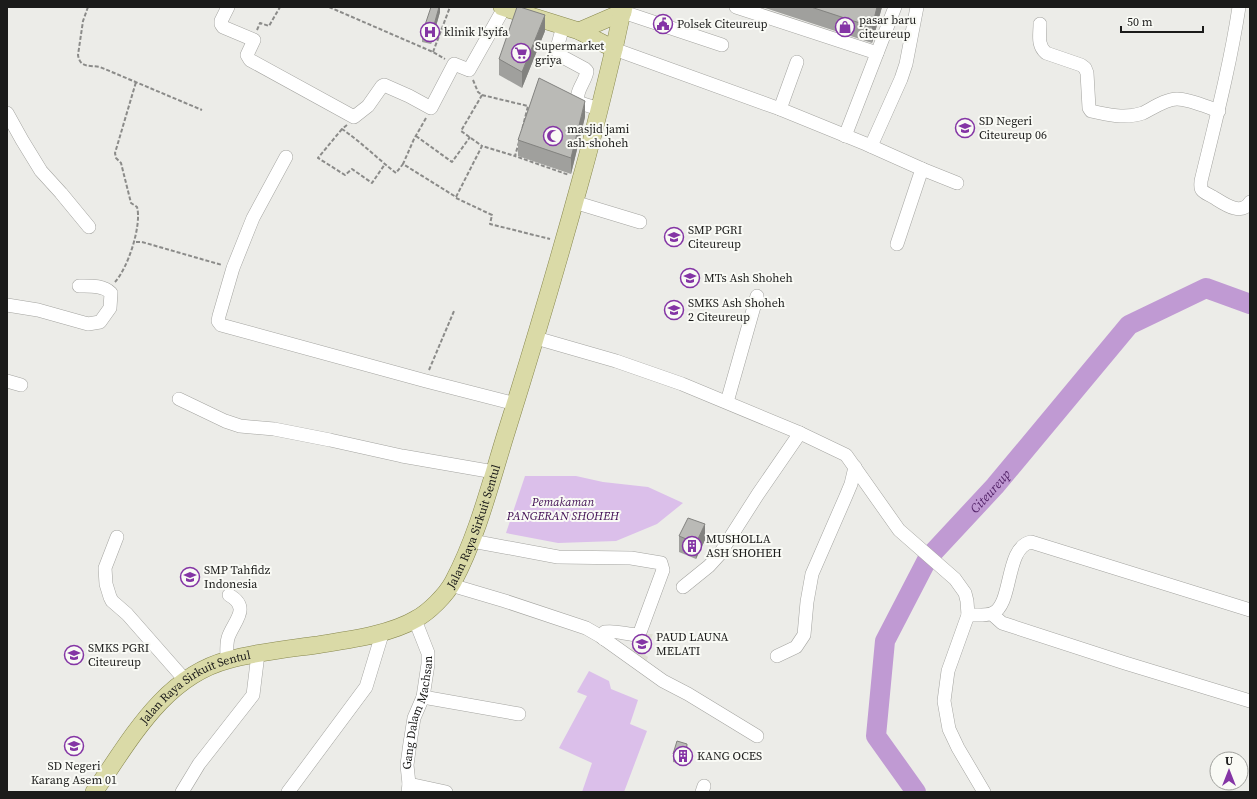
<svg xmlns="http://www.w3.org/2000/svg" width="1257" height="799" font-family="'Source Serif 4',serif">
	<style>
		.built { fill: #e1e1d5 }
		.green { fill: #dbbfea }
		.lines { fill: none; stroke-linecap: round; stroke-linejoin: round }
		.river { stroke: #c09ad3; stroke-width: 20 }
		.minor-casing { stroke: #a4a4a0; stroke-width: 14 }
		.major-casing { stroke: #88884f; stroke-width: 18 }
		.path { stroke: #8b8b89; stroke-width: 2; stroke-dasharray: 4 2; stroke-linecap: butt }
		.minor { stroke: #fff; stroke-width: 13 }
		.major { stroke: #dadaa7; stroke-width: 17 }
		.wall { fill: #a0a09d }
		.shaded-wall { fill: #82827f }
		.building { fill: #babab6; stroke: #82827f }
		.labels { text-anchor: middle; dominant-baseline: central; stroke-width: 4; stroke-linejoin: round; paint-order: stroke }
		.poi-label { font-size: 12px; fill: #1b1b1a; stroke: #f9faf5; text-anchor: start }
		.park-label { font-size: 12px; font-style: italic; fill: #400e53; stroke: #f9faf5 }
		.street-label { font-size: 12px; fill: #1b1b1a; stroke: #f9faf5 }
		.water-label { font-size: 13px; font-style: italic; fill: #56266b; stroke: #f9faf5 }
	</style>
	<rect width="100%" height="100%" fill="#ecece8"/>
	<path class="built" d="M640 634H653L645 655 648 657 645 665 628 654Z"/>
	<path class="green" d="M525 476H576L603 482 648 487 683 503 657 524 616 541 558 543 506 533Z
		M589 671 609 681 611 689 638 700 630 724 647 731 624 792H582L592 763 559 748 587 696 577 692Z"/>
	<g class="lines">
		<path class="river" id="s1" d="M916 792 876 736 885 641 928 558 995 486 1129 325 1206 288 1250 304"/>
		<g class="minor-casing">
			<g id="minor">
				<path d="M228 7 221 21V24L223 27 254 40 247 55 250 60 354 117 368 106 382 86 384 85 409 96 431 108 454 64 469 70 504 8"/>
				<path d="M736 7 877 53"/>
				<path d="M1239 7C1230 66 1215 123 1201 181 1201 184 1200 188 1202 190 1204 193 1210 195 1213 197 1223 203 1241 217 1250 202"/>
				<path d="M623 12 722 45"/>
				<path d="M1040 24C1040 35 1037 45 1046 53L1081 65 1085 68 1087 73 1089 108 1091 111C1108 115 1126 119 1143 113 1153 108 1166 99 1177 99 1189 99 1207 107 1219 111"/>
				<path d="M563 26 557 48 559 55 585 69 587 71C586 81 575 91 578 101L580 103 599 109"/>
				<path d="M614 49 780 109 866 144 922 169 957 183"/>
				<path d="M780 109 797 62"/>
				<path d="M7 113 22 140 41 171 61 193 89 227"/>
				<path d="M845 136 895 7"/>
				<path d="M871 146 901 79 906 64 917 7"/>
				<path d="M286 157 253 218 233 268 219 316 218 321 221 325 426 381 516 404"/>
				<path d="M574 202 640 222"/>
				<path d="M897 244 922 169"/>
				<path d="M7 305 38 310 88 324 100 322 110 308 111 293C103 285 90 286 79 286"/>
				<path d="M536 338 616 361 682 384 800 433 846 455 899 530 955 579 965 593 967 601 968 615 948 671 944 701 949 729 958 748 984 792"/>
				<path d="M7 381 21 385"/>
				<path d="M179 399 225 421 240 426 274 429 330 440 402 456 494 472"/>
				<path d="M727 402 757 296"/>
				<path d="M117 537 105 568 106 584 110 597 112 601 127 614 185 680"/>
				<path d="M472 541 558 557 631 558 661 563 663 570 639 635C627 635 616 630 605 632L604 639"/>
				<path d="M451 585 505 601 586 628 600 636 663 681 688 694 757 736"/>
				<path d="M683 587 709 566 719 555 758 494 800 433"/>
				<path d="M992 614 1002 623 1125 663 1250 701"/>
				<path d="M968 615C976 615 987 616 993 613 1013 604 1005 547 1031 542L1250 610"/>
				<path d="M777 656 796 647 804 635 807 602 812 574 846 496 851 484 855 467"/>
				<path d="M227 660C227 653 226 645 228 638 233 622 252 608 229 595"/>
				<path d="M423 697 519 714"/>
				<path d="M409 784 446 792"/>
				<path d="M182 792 199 764 253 695 258 654"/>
				<path d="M288 792 366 687 383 631"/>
				<path id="s2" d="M408 792 409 784 407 765 410 743 414 718 423 697 428 664V653L415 620"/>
				<path d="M702 792 704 786"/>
			</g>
		</g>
		<g class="major-casing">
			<g id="major">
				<path d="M502 7 579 31 614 49"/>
				<path d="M579 31 623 12"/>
				<path id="s3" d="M94 792C130 741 163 677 228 660 257 652 287 649 316 645 347 640 389 635 416 619 429 612 446 595 453 582 478 535 491 481 507 430 533 347 558 263 581 179 593 137 603 95 613 53 617 38 619 22 624 7"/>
			</g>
		</g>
		<path class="path" d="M88 7 83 21 78 55C80 68 89 65 100 67L202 110
			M329 7 433 52 445 59
			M257 30 260 23 269 26 280 7
			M433 52 450 7
			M473 80 478 92 482 95 528 106 522 130
			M482 95 461 131 482 146
			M426 118 414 139 403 164 456 197 482 146 515 156
			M347 125 342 129C361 142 378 159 396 173L403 164
			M342 129 318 158 345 175 352 169 372 183 385 164
			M416 136 452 162 470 137
			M519 142 515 156 569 175
			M456 198 492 215 490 224 550 239
			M136 242H142L222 265
			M115 282C128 268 142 225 137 207L131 203 121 163 116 158 115 153 136 82
			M429 370 454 311"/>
		<use href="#minor" class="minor"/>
		<use href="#major" class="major"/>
	</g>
	<path class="wall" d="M440 7V12L431 44 422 42V34Z
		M762 7H882L872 43Z
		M545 31 522 88 499 75V59Z
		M585 117 571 174 518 156V140Z
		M679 536 705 540 696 559 679 552Z
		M687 752 686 765 673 762V754Z"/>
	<path class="shaded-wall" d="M439 7H440V12L431 44V36Z
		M877 7H882L872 43V27Z
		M545 15V31L522 88V72Z
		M585 101V117L571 174V158Z
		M705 524V540L696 559V543Z
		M687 744V752L686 765V757Z"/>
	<path class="building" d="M431 7H439L431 36 422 34Z
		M517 7H520L545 15 522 72 499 59Z
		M811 7H877L872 27Z
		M539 78 585 101 571 158 518 140Z
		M688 518 705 524 696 543 679 536Z
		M677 741 687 744 686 757 673 754Z"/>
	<defs>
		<g id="civic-ring" transform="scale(1)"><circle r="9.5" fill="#f9faf5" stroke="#8435a5" stroke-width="1.5"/><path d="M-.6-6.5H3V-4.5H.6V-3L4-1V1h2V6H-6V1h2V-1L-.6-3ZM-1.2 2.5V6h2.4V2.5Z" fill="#8435a5"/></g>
		<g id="shop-ring" transform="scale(1)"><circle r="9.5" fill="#f9faf5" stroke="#8435a5" stroke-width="1.5"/><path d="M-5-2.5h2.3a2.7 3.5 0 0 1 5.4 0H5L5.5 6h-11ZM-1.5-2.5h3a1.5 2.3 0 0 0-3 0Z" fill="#8435a5"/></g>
		<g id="hospital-ring" transform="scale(1)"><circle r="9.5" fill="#f9faf5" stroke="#8435a5" stroke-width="1.5"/><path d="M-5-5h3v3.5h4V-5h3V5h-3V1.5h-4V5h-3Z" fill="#8435a5"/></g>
		<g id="supermarket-ring" transform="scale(1)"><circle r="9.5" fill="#f9faf5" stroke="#8435a5" stroke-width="1.5"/><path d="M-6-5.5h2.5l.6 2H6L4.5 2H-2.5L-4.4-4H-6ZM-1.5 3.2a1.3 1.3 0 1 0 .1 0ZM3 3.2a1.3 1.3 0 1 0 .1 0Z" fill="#8435a5"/></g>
		<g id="school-ring" transform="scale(1)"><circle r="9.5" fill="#f9faf5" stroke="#8435a5" stroke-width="1.5"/><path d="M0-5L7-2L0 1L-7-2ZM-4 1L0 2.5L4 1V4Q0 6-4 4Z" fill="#8435a5"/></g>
		<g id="mosque-ring" transform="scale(1)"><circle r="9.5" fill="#f9faf5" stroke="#8435a5" stroke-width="1.5"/><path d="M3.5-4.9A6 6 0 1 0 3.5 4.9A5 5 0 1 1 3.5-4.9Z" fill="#8435a5"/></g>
		<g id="building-ring" transform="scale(1)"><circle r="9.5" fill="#f9faf5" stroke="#8435a5" stroke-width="1.5"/><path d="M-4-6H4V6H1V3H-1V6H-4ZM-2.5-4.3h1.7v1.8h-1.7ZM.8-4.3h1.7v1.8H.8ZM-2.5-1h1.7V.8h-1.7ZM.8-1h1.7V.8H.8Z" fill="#8435a5"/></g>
	</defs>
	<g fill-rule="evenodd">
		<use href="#civic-ring" x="663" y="24"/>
		<use href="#shop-ring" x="845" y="27"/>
		<use href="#hospital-ring" x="430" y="32"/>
		<use href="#supermarket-ring" x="521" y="53"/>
		<use href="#school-ring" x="965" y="128"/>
		<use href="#mosque-ring" x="553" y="136"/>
		<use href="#school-ring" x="674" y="237"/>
		<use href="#school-ring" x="690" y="278"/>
		<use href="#school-ring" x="674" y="310"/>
		<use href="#building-ring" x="692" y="546"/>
		<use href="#school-ring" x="190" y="577"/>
		<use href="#school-ring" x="642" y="644"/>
		<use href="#school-ring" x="74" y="655"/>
		<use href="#school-ring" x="74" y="746"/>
		<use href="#building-ring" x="683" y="756"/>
	</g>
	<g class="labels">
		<g class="poi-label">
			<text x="859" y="20">pasar baru<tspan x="859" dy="14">citeureup</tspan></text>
			<text x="677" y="24">Polsek Citeureup</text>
			<text x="444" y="32">klinik l'syifa</text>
			<text x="535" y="46">Supermarket<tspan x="535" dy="14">griya</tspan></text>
			<text x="979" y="121">SD Negeri<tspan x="979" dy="14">Citeureup 06</tspan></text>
			<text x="567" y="129">masjid jami<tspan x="567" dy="14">ash-shoheh</tspan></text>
			<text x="688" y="230">SMP PGRI<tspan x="688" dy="14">Citeureup</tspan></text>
			<text x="704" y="278">MTs Ash Shoheh</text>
			<text x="688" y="303">SMKS Ash Shoheh<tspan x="688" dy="14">2 Citeureup</tspan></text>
			<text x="706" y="539">MUSHOLLA<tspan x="706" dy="14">ASH SHOHEH</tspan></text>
			<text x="204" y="570">SMP Tahfidz<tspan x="204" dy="14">Indonesia</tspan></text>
			<text x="656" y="637">PAUD LAUNA<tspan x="656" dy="14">MELATI</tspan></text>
			<text x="88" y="648">SMKS PGRI<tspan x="88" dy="14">Citeureup</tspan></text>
			<text x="697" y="756">KANG OCES</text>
			<text x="74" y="766" text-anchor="middle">SD Negeri<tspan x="74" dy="14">Karang Asem 01</tspan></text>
		</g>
		<g class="park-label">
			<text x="563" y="502">Pemakaman<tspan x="563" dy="14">PANGERAN SHOHEH</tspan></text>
		</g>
		<g class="street-label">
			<text stroke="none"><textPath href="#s3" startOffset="498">Jalan Raya Sirkuit Sentul</textPath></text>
			<text stroke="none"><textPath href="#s3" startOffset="150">Jalan Raya Sirkuit Sentul</textPath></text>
			<text stroke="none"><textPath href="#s2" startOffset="81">Gang Dalam Machsan</textPath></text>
		</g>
		<g class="water-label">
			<text stroke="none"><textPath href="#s1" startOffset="349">Citeureup</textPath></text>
		</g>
	</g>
	<rect width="1257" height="799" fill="none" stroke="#1b1b1a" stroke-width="16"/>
	<g transform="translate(1229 771)"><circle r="19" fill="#f9faf5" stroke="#a0a19d"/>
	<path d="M0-3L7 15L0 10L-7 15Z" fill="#8435a5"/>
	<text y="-6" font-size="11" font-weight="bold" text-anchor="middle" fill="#1b1b1a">U</text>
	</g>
	<path d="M1121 26v6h82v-6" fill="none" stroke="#1b1b1a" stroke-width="2"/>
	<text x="1127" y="26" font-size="12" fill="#1b1b1a" stroke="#f9faf5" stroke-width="3" paint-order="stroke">50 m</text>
</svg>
